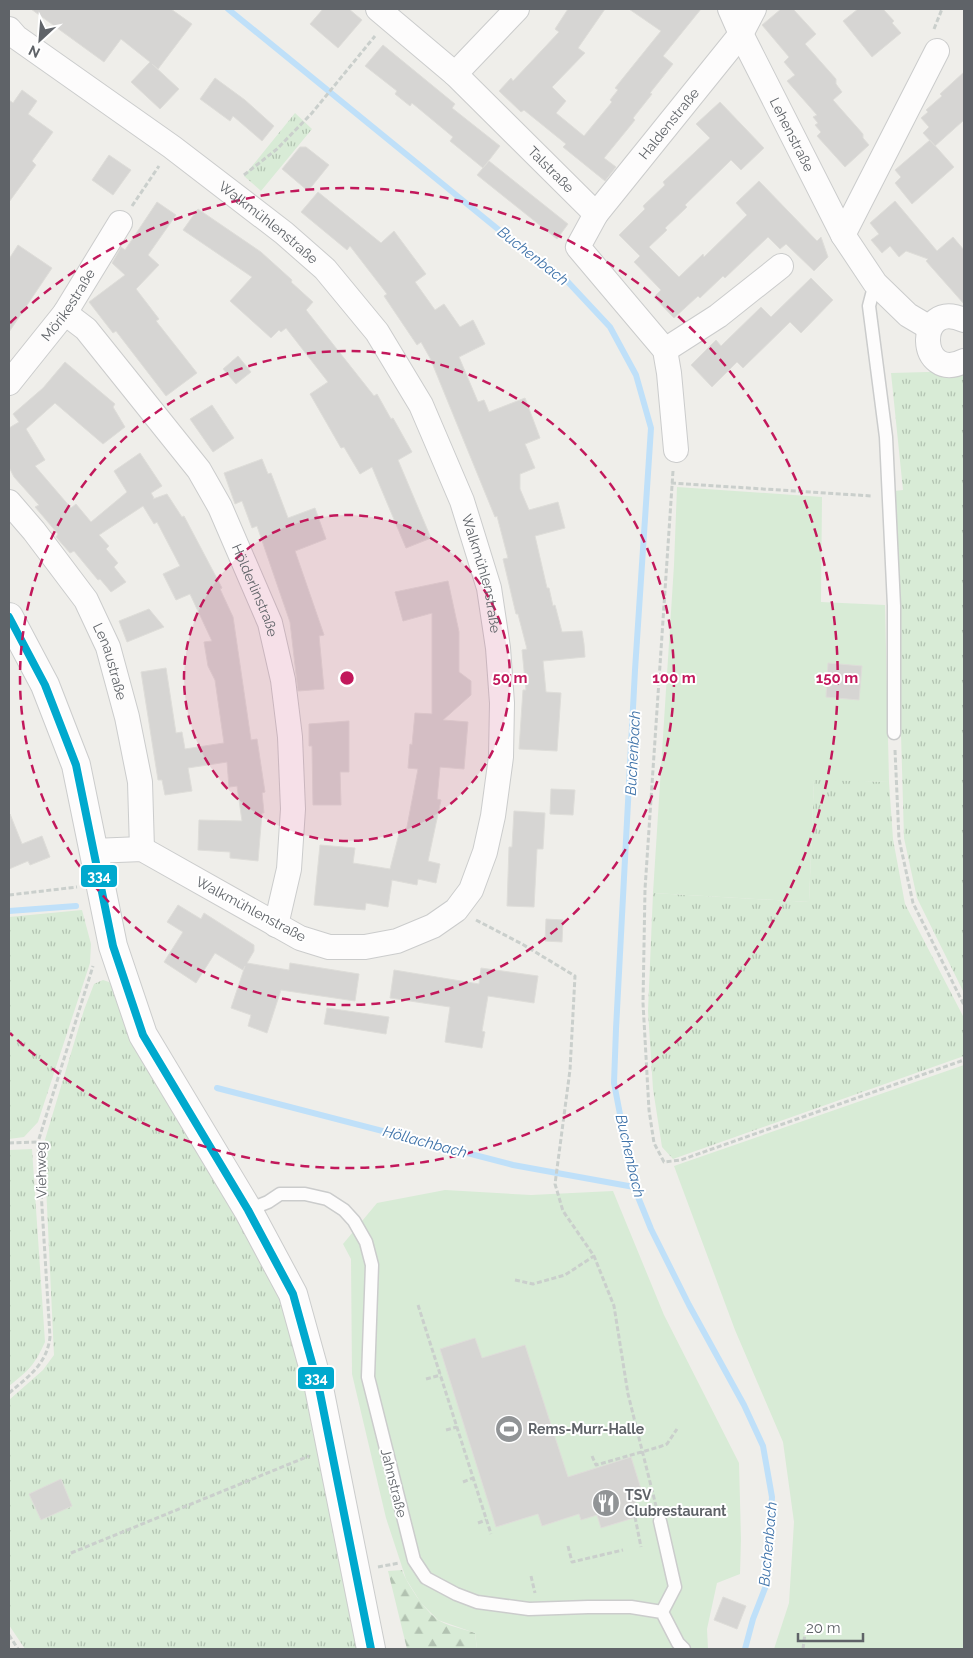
<svg xmlns="http://www.w3.org/2000/svg" width="973" height="1658" font-family="Raleway,sans-serif">
	<style>
		.grass { fill: url(#grass-tufts) }
		.forest { fill: url(#forest-firs) }
		.garden { fill: #d8ebd6 }
		.lines { fill: none; stroke-linecap: round; stroke-linejoin: round }
		.stream { stroke: #bfe0f9; stroke-width: 6 }
		.building { fill: #d6d5d3; stroke: #deddd9 }
		.service-casing { stroke: #cbcccc; stroke-width: 15 }
		.minor-casing { stroke: #cbcccc; stroke-width: 26 }
		.tertiary-casing { stroke: #cbcccc; stroke-width: 30 }
		.path { stroke: #cacfcc; stroke-width: 3; stroke-dasharray: 5 2.5; stroke-linecap: butt }
		.service { stroke: #fdfcfc; stroke-width: 12 }
		.minor { stroke: #fdfcfc; stroke-width: 24 }
		.tertiary { stroke: #fdfcfc; stroke-width: 28 }
		.bus-1-casing { stroke: #fff; stroke-width: 11 }
		.bus-1 { stroke: #00a9ce; stroke-width: 8 }
		.ring { fill: none; stroke: #c2185b; stroke-width: 2.5; stroke-dasharray: 9 6 }
		.labels { text-anchor: middle; dominant-baseline: central; stroke-width: 4; stroke-linejoin: round; paint-order: stroke }
		.street-label { font-size: 14px; fill: #5f6368; stroke: #fff }
		.poi-label { font-size: 14px; font-weight: bold; fill: #5f6368; stroke: #fff; text-anchor: start }
		.water-label { font-size: 15px; font-style: italic; fill: #4174aa; stroke: #fff }
		.centre { fill: #c2185b; stroke: #fff; stroke-width: 2.5 }
		.ring-label { font-size: 15px; text-anchor: middle; font-weight: bold; fill: #c2185b; stroke: #fff; stroke-width: 4; stroke-linejoin: round; paint-order: stroke }
		.line-badge { stroke: #fff; stroke-width: 2 }
		.badge-label { font-size: 14px; text-anchor: middle; font-weight: bold; fill: #fff }
	</style>
	<defs>
		<pattern id="grass-tufts" width="24" height="20" patternUnits="userSpaceOnUse" patternTransform="scale(1.25)"><rect width="24" height="20" fill="#d8ebd6"/><path d="M3 7l-1-3M5 7V3M7 7l1-3M15 17l-1-3M17 17v-4M19 17l1-3" fill="none" stroke="#b2c2b1"/></pattern>
		<pattern id="forest-firs" width="22" height="20" patternUnits="userSpaceOnUse" patternTransform="scale(1.25)"><rect width="22" height="20" fill="#d8ebd6"/><path d="M5 1l3.5 6h-7zM16 11l3.5 6h-7z" fill="#b2c2b1"/></pattern>
	</defs>
	<rect width="100%" height="100%" fill="#efeeea"/>
	<path class="grass" d="M295 113 312 129 261 191 244 176Z
		M963 371 964 372V993L917 898 904 838 894 491 903 490 891 373Z
		M814 779 889 782 893 839 905 904 964 1018V1056L673 1159 662 1147 653 1089 648 1011 653 893 809 902Z
		M82 910 91 944 90 963 38 1122 24 1137 9 1139V917Z
		M103 980 109 982 113 987 230 1197 283 1301 297 1345 357 1649H25L9 1625V1400L43 1370 54 1355 44 1143 84 1010 94 984Z
		M32 1149 45 1342C34 1366 29 1370 9 1386V1150Z"/>
	<path class="forest" d="M402 1570C407 1584 425 1611 438 1620 447 1626 465 1629 475 1633L477 1649H407L388 1571Z"/>
	<path class="garden" d="M677 487 822 497 821 602 885 605 889 782 814 780 809 902 653 893 674 565Z
		M964 1065V1649H774L789 1603 794 1522 783 1442 735 1330 674 1166Z
		M445 1190 531 1195 613 1191 664 1315 739 1463 741 1539 740 1574 717 1583 707 1629 708 1649H477L475 1633 438 1620 421 1603 406 1579 386 1518 352 1374 351 1259 343 1244 377 1203Z"/>
	<g class="lines">
		<path class="stream" d="M228 9 499 230 567 281 610 327 636 375 651 428 635 670 616 1029 614 1083 634 1187 651 1229 689 1305 744 1405 763 1446 772 1497 767 1583 753 1619 745 1649
			M9 911 76 906
			M217 1088 513 1165 634 1187"/>
	</g>
	<path class="building" d="M31 9H171L192 24 158 69 152 64 179 89 160 109 131 82 150 62 121 39 104 62Z
		M323 9H349L362 20 338 48 310 24Z
		M568 9H605L578 48 585 53 552 87 566 101 556 113 584 136 612 102 610 100 618 90 615 88 661 31 629 9H701L663 56 673 64 650 93 652 94 633 118 635 120 604 158 616 167 605 181 563 147 566 144 524 110 521 112 499 91 511 78 513 81 559 32 555 29Z
		M781 9H793L816 34 805 44 836 79V84L842 92 833 100 863 134V138L869 145 845 167 817 136 821 132 815 125 818 123 813 117 817 115 787 81 795 75 784 62 789 57 762 25Z
		M858 9H883L894 21 892 23 901 33 872 57 843 21Z
		M383 45 455 104 452 108 500 146 483 168 450 141 453 137 412 103 410 106 395 94 397 91 365 66Z
		M964 72V120L935 146 923 133 929 127 921 118 928 112 926 110 942 96 940 94Z
		M215 78 245 100 274 126 262 141 233 116 230 121 200 99Z
		M22 90 37 101 28 114 53 132 32 161 36 165 9 202V100L13 103Z
		M720 102 764 148 741 170 731 160 685 205 687 207 665 228 667 230 649 247 679 277 703 254 704 257 747 215 736 203 759 181 817 241 821 237 828 257 814 271 786 244 780 249 768 237 725 278 723 276 700 298 698 296 674 318 654 297 661 290 634 262 640 256 619 235 645 209 643 206 665 185 663 182 710 138 696 124Z
		M930 140 954 167 912 204 895 183 901 177 895 170Z
		M300 147H306L329 165 308 191 282 169Z
		M109 155 131 170 113 195 92 180Z
		M489 161 568 224 557 239 477 175Z
		M318 192 381 243 394 231 426 274 415 282 435 310 444 304 460 327 473 320 485 344 459 357 478 402 484 400 489 412 525 398 540 438 525 444 535 468 520 474V489L529 510 558 502 565 528 535 536 547 588H549L553 606 555 605 562 632 582 631 584 644 585 657 543 661 546 692 561 693 557 751 519 749 523 690H526L522 650 527 649 518 614H516L503 559 508 558 497 516 495 517 430 358 421 342 417 345 384 296 387 294 350 246 347 250 301 212Z
		M895 201 937 251 953 237 964 250V304L926 261 928 259 906 251 899 257 890 246 882 253 871 240 879 234 870 223Z
		M157 202 176 215 148 255 159 265 136 289 159 319 156 321 197 373 166 396 116 331 113 333 89 302 125 275 112 263 121 247 125 250Z
		M198 209 261 252 292 280 291 282 313 302 306 310 374 396 377 394 391 419 393 418 412 452 398 460 431 538 406 548 372 467 360 474 344 447 341 448 310 394 328 382 286 328 281 332 279 330 271 338 230 301 252 277 183 230Z
		M18 245 52 268 9 332V259Z
		M811 278 833 300 801 333 790 322 743 368 737 362 712 387 691 365 716 340 721 346 761 307 771 317Z
		M238 356 251 372 236 384 223 369Z
		M65 362 115 404 113 407 125 427 103 444 55 403 26 429 45 460 35 466 71 508 76 504 91 522 127 492 114 471 140 453 162 486 151 493 154 498 153 499 167 494 182 517 184 516 222 588 220 589 233 617 251 740 257 739 265 792 262 793 264 813H262L258 861 230 858V852L198 850 199 820 242 821 237 786 229 787 227 762 188 768 192 791 165 795 162 780H158L141 672 166 668 176 733 182 732 185 749 224 743 215 680 208 666 204 642 212 641 190 594 176 600 163 574 180 566 157 522 154 524 143 506 99 535 109 546 106 549 118 563 114 567 126 582 111 592 100 579 98 580 74 551 70 553 56 537 58 534 35 507 39 505 14 477 9 467V428L19 422 13 414 43 388Z
		M212 405 234 438 213 452 190 419Z
		M262 459 268 474 271 473 288 518 315 508 326 539 295 551 324 635 319 636 324 689 298 691 290 622 257 526 252 528 242 501 235 504 224 473Z
		M448 581 459 632V672L471 681V695L443 720 468 722 464 769 440 767 437 799 441 800 428 861 440 864 436 883 418 879 417 885 392 880 388 907 366 903 365 910 314 905 320 845 355 848 353 863 390 869 400 830 406 832 418 769 408 768 410 744 412 745 415 713 432 714V613L403 621 395 592Z
		M149 609 164 627 127 642 119 621Z
		M828 663 862 666 859 700 826 697Z
		M349 721V772H340L341 805H313L312 746H309V724Z
		M551 789 575 790 573 815 550 814Z
		M514 811 545 813 543 849H537L534 907 507 906 509 847H512Z
		M10 814 22 844 42 836 50 857 30 865 28 861 9 869Z
		M178 905 201 919 204 913 254 945V951L247 963 289 970 290 963 359 974 355 1001 281 990 267 1033 248 1026 251 1015 231 1008 245 966 243 970 215 953 196 983 164 962 183 932 167 922Z
		M546 919 563 920 562 942 545 941Z
		M481 968 538 976 534 1003 488 996 482 1031 485 1032 482 1048 445 1042 450 1007 390 998 394 970 479 984Z
		M327 1008 389 1017 386 1034 324 1024Z
		M475 1338 482 1358 525 1345 568 1477 631 1457 641 1489 632 1492 640 1516 601 1528 597 1515 581 1520 579 1514 542 1526 538 1514 496 1527 440 1349Z
		M61 1479 72 1506 41 1520 29 1494Z
		M723 1597 746 1606 737 1629 714 1620Z"/>
	<g class="lines">
		<g class="service-casing">
			<path id="service" d="M875 283 869 306 886 437 894 606V733
				M248 1210 268 1202 280 1194H305L327 1199 344 1210 354 1221 366 1242 372 1265 368 1377 414 1560 426 1578 456 1594 477 1602 529 1609 588 1607H631L662 1612
				M660 1521 675 1587 662 1612
				M662 1612 678 1643 684 1649"/>
		</g>
		<g class="minor-casing">
			<g id="minor">
				<path id="s1" d="M378 9 455 74 596 214 578 247 665 350 669 373 676 450"/>
				<path id="s2" d="M730 9 741 34 843 235 875 283 908 315 930 328"/>
				<path id="s3" d="M9 29 16 37 172 147 284 233 325 269 377 332 421 405 462 501 489 588 498 648 502 703 501 757 493 816 485 852 471 890 456 910 433 926 397 941 365 947H329L300 938 142 849 93 851"/>
				<path d="M455 74 517 9"/>
				<path id="s4" d="M596 214 741 34 754 9"/>
				<path d="M843 235 937 51"/>
				<path id="s5" d="M65 313 86 329 199 470 220 507 270 623 283 680 290 737 293 809 289 869 276 925"/>
				<path d="M964 320C914 298 918 384 964 361"/>
				<path d="M665 350 718 316 781 266"/>
				<path id="s6" d="M9 383 65 313 120 223"/>
				<path id="s7" d="M9 502 34 531 86 600 108 647 127 717 140 782 142 849"/>
			</g>
		</g>
		<g class="tertiary-casing">
			<path id="tertiary" d="M9 617 45 685 76 765 113 946 143 1035 248 1210 293 1294 319 1388 371 1649"/>
		</g>
		<path class="path" d="M934 29 942 9
			M244 175 277 149 312 113 375 36
			M132 206 159 166
			M673 471 645 889 643 1003 649 1110 654 1143 664 1162 681 1160 964 1060
			M671 483 872 496
			M895 750 899 839 913 903 964 1005
			M9 895 77 887
			M476 920 522 944 575 976 570 1070 555 1184 563 1211 594 1256 614 1306 628 1394 656 1506
			M9 1143 38 1142
			M515 1280 533 1284 565 1275 594 1256
			M418 1305 491 1534
			M426 1379 441 1375
			M9 1393C28 1377 47 1364 50 1337L38 1142 93 966
			M446 1430 457 1427
			M592 1456 596 1465 659 1447 667 1444 677 1429
			M463 1482 473 1478
			M635 1517 641 1547
			M478 1523 486 1520
			M568 1546 572 1562 623 1550
			M71 1553 309 1456
			M378 1567 399 1563
			M531 1576 535 1593
			M9 1635 18 1649
			M803 1649 805 1633"/>
		<use href="#service" class="service"/>
		<use href="#minor" class="minor"/>
		<use href="#tertiary" class="tertiary"/>
		<g class="bus-1-casing">
			<path id="bus-1" d="M9 617 45 685 76 765 113 946 143 1035 248 1210 293 1294 319 1388 371 1649"/>
		</g>
		<use href="#bus-1" class="bus-1"/>
	</g>
	<circle cx="347" cy="678" r="163" fill="#c2185b" fill-opacity=".12"/>
	<g class="ring">
		<circle cx="347" cy="678" r="163"/>
		<circle cx="347" cy="678" r="327"/>
		<path d="M10 323A490 490 0 1 1 10 1033"/>
	</g>
	<defs>
		<g id="stadium-disc" transform="scale(1.4375)"><circle r="9.5" fill="#919496" stroke="#fff"/><path d="M0-5a6.5 5 0 1 0 0 10a6.5 5 0 1 0 0-10ZM-3.5-1.8h7v3.6h-7Z" fill="#fff"/></g>
		<g id="restaurant-disc" transform="scale(1.4375)"><circle r="9.5" fill="#919496" stroke="#fff"/><path d="M-5-6h1v4h1v-4h1v4h1v-4h1v5L-1.5 .5V6h-2V.5L-5-1ZM5-6V6H3V1.5H1.5Q1.5-4 5-6Z" fill="#fff"/></g>
	</defs>
	<g fill-rule="evenodd">
		<use href="#stadium-disc" x="509" y="1429"/>
		<use href="#restaurant-disc" x="606" y="1503"/>
	</g>
	<g class="labels">
		<g class="street-label">
			<text stroke="none"><textPath href="#s4" startOffset="116">Haldenstraße</textPath></text>
			<text stroke="none"><textPath href="#s2" startOffset="140">Lehenstraße</textPath></text>
			<text stroke="none"><textPath href="#s1" startOffset="236">Talstraße</textPath></text>
			<text stroke="none"><textPath href="#s3" startOffset="324">Walkmühlenstraße</textPath></text>
			<text stroke="none"><textPath href="#s6" startOffset="98">Mörikestraße</textPath></text>
			<text stroke="none"><textPath href="#s3" startOffset="744">Walkmühlenstraße</textPath></text>
			<text stroke="none"><textPath href="#s5" startOffset="340">Hölderlinstraße</textPath></text>
			<text stroke="none"><textPath href="#s7" startOffset="191">Lenaustraße</textPath></text>
			<text transform="translate(251 909) rotate(28)">Walkmühlenstraße</text>
			<text transform="translate(41 1170) rotate(-91)">Viehweg</text>
			<text transform="translate(394 1483) rotate(76)">Jahnstraße</text>
		</g>
		<g class="poi-label">
			<text x="528" y="1429">Rems-Murr-Halle</text>
			<text x="625" y="1495">TSV<tspan x="625" dy="16">Clubrestaurant</tspan></text>
		</g>
		<g class="water-label">
			<text transform="translate(533 256) rotate(38)">Buchenbach</text>
			<text transform="translate(633 753) rotate(-87)">Buchenbach</text>
			<text transform="translate(425 1142) rotate(15)">Höllachbach</text>
			<text transform="translate(630 1156) rotate(77)">Buchenbach</text>
			<text transform="translate(768 1544) rotate(-85)">Buchenbach</text>
		</g>
	</g>
	<circle cx="347" cy="678" r="8" class="centre"/>
	<g class="ring-label">
		<text x="510" y="683">50 m</text>
		<text x="674" y="683">100 m</text>
		<text x="837" y="683">150 m</text>
	</g>
	<g class="line-badge">
		<rect x="80" y="864" width="38" height="24" rx="5" fill="#00a9ce"/>
		<rect x="297" y="1366" width="38" height="24" rx="5" fill="#00a9ce"/>
	</g>
	<g class="badge-label">
		<text x="99" y="881">334</text>
		<text x="316" y="1383">334</text>
	</g>
	<rect width="973" height="1658" fill="none" stroke="#5f6368" stroke-width="20"/>
	<g transform="translate(40 40) rotate(206)" stroke="#ffffff" stroke-width="4" paint-order="stroke">
	<path d="M0-4L9 19L0 12L-9 19Z" fill="#5f6368"/>
	<text y="-8" font-size="14" font-weight="bold" text-anchor="middle" fill="#5f6368">N</text>
	</g>
	<path d="M798 1633v8h65v-8" fill="none" stroke="#5f6368" stroke-width="2.5"/>
	<text x="806" y="1633" font-size="15" fill="#5f6368" stroke="#ffffff" stroke-width="4" paint-order="stroke">20 m</text>
</svg>
